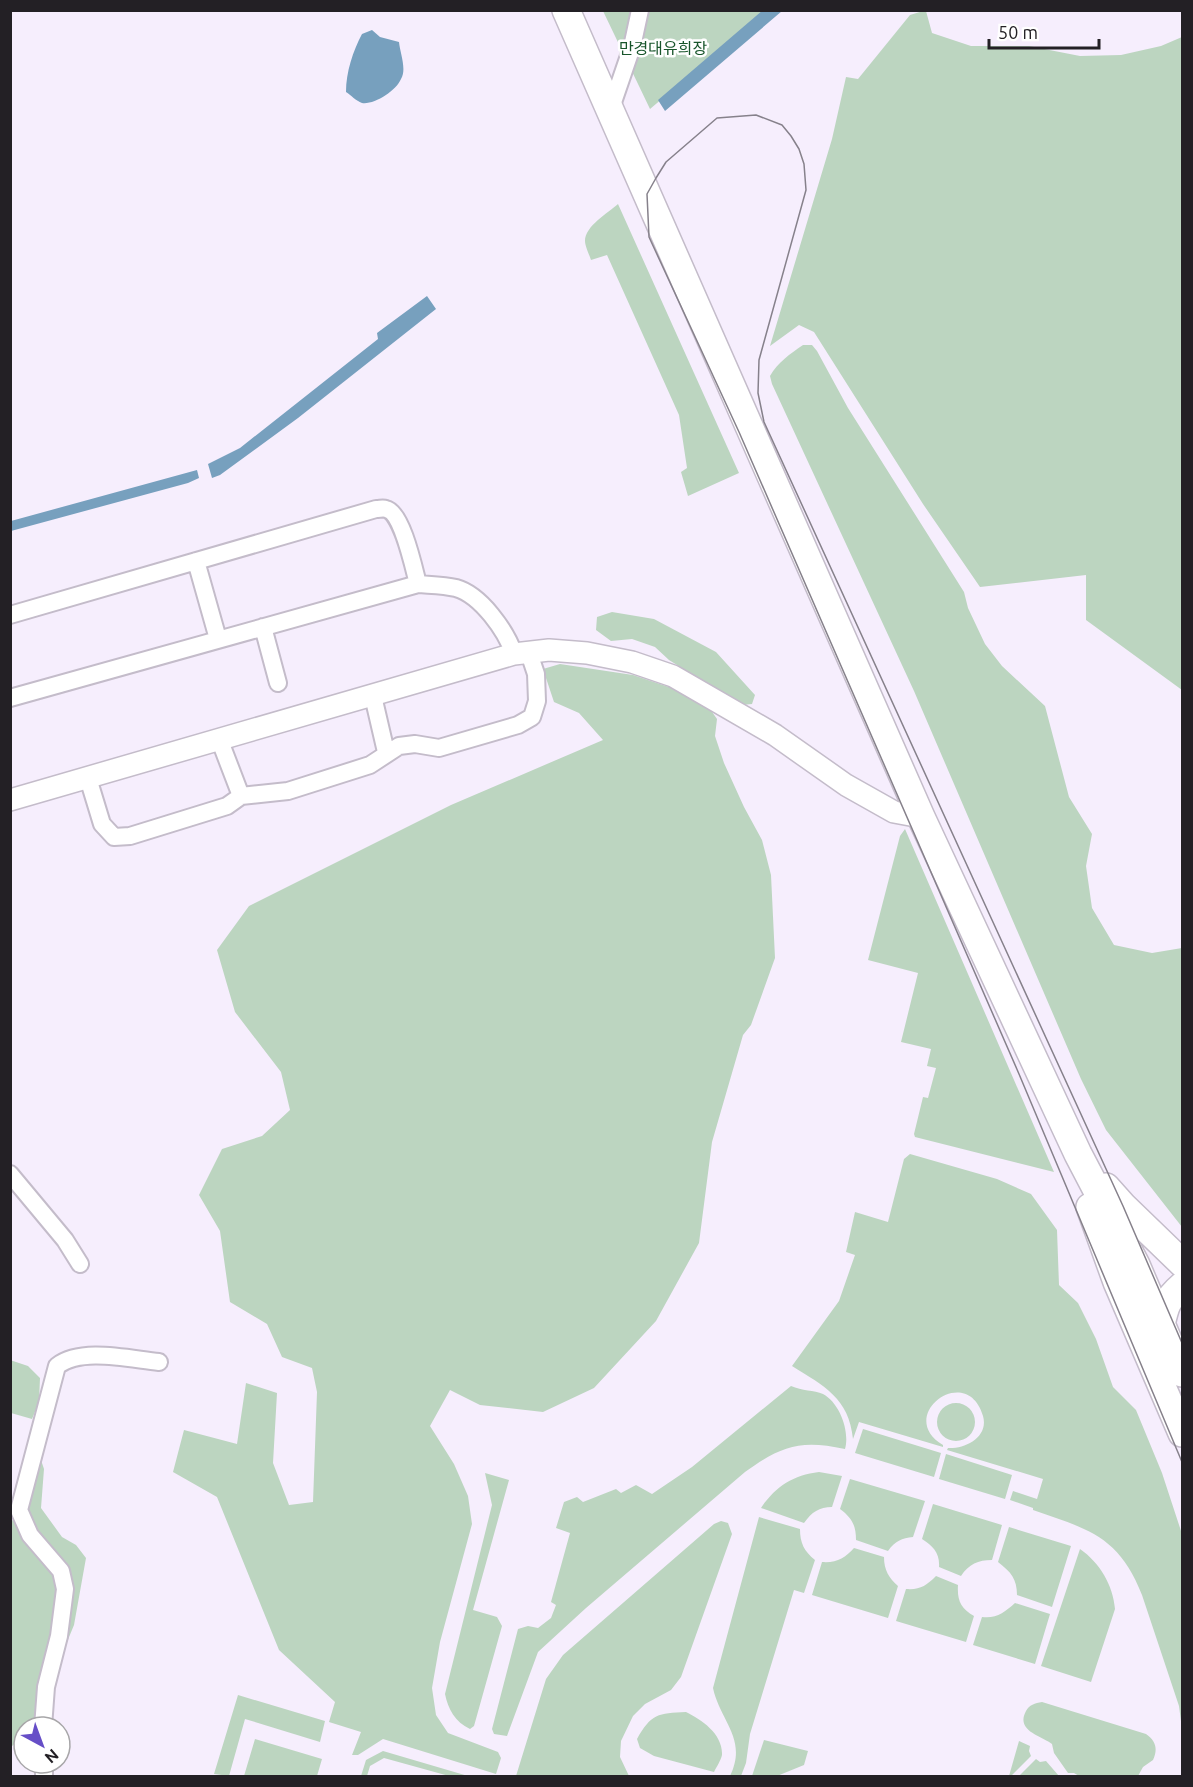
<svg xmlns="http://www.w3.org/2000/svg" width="1193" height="1787" font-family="Ubuntu,'Noto Sans KR',sans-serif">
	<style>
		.green { fill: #bcd5c0 }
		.water { fill: #77a0be }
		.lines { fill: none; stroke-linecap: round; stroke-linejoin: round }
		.minor-casing { stroke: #c4bcca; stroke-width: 20 }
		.tertiary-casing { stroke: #c4bcca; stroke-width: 24 }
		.primary-casing { stroke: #c4bcca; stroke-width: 30 }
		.minor { stroke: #fff; stroke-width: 16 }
		.tertiary { stroke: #fff; stroke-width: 21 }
		.primary { stroke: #fff; stroke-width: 27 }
		.tram { stroke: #86818b; stroke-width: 1.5 }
		.labels { text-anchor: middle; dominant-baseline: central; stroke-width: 5; stroke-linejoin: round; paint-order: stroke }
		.park-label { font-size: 16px; fill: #18552b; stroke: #fff }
	</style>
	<rect width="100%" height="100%" fill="#f6eefd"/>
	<path class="green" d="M603 11H766L650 109Z
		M923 11H926L932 33 971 46H1029L1080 56 1121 55 1161 46 1182 37V690L1086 620V575L980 587 923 504 814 332 799 325 770 346 832 139 846 77 858 79 910 15Z
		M618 204 739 473 688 496 681 472 687 468 679 415 607 255 591 260C589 254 585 246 585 241 585 226 608 213 618 204Z
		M803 345H812L817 351 848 408 964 592 968 608 985 644 1002 666 1045 706 1069 797 1092 834 1086 866 1092 908 1114 945 1152 953 1182 948V1227L1106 1130 1081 1079 914 691 772 384 770 376C778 362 790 354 803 345Z
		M612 612 654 619 716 652 755 695 752 704 742 705 725 695 669 660 655 647 632 639 611 641 596 630 597 617Z
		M560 664 633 675 672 688 710 709 717 719 715 736 724 763 744 807 762 840 771 875 775 958 751 1025 743 1035 712 1142 699 1243 656 1321 594 1388 543 1412 480 1405 450 1390 430 1426 454 1464 468 1496 472 1524 440 1642 432 1688 436 1715 448 1733 498 1752 501 1758 496 1774 383 1739 358 1755H352L361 1732 329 1722 335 1702 279 1650 217 1497 173 1472 184 1430 237 1444 246 1383 277 1393 273 1463 289 1505 313 1502 317 1392 312 1368 282 1357 267 1324 230 1302 220 1231 199 1195 222 1149 262 1136 290 1110 281 1072 235 1012 217 950 249 906 451 805 603 740 579 713 554 702 543 669Z
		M905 829 1054 1172 915 1137 914 1134 923 1097 928 1098 936 1068 927 1066 931 1049 901 1042 918 973 868 960 900 836Z
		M910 1154 997 1179 1031 1194 1057 1230 1059 1285 1078 1303 1096 1339 1113 1387 1136 1410 1162 1473 1182 1534V1729L1179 1706 1142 1595C1119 1536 1088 1529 1033 1510V1508L1010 1500 1013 1491 1037 1499 1043 1479 947 1450 948 1448C965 1449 989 1437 983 1416 967 1361 894 1416 943 1445V1447L859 1422 853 1439C849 1398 824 1386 792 1366L839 1301 855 1255 846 1252 855 1212 888 1222 904 1159Z
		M10 1360 28 1366 40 1378 39 1402 32 1419 11 1413Z
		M791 1386C802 1391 814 1390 823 1394 840 1403 850 1432 845 1449 800 1439 781 1446 745 1472L586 1608 538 1652 507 1736 494 1734 492 1729 518 1629 528 1626 538 1628 551 1618 556 1605 551 1602 570 1533 556 1528 564 1502 577 1497 583 1502 616 1489 621 1493 636 1485 652 1494 692 1467Z
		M937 1422a19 19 0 1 1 38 0a19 19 0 1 1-38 0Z
		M863 1429 941 1453 934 1477 855 1453Z
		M946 1454 1012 1475 1005 1499 939 1479Z
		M40 1457 44 1469 41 1508 62 1537 76 1545 86 1558 74 1625 32 1727H24V1735L11 1747V1521C36 1512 34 1480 40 1457Z
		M819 1472 842 1476 832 1507C819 1507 812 1512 804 1523L761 1508C775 1487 793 1475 819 1472Z
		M485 1473 509 1480 473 1610 497 1617 502 1626 474 1726 470 1729C455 1722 448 1709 445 1694L492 1505Z
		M850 1479 925 1501 913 1537C902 1538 895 1541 888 1551L856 1540C856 1525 852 1518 840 1509Z
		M933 1504 1002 1525 992 1560C978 1560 969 1564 961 1576L939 1567C940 1553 933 1546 922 1539Z
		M759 1517 800 1529C800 1543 804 1551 815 1560L804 1593 794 1590 750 1734 746 1763 741 1776H730C748 1739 720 1721 713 1688Z
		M721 1521 728 1523 732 1534 681 1677 671 1690 645 1704 633 1716 621 1741 620 1757 629 1776H516L546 1679 563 1655 714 1524Z
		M1009 1527 1071 1546 1052 1607 1017 1595C1017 1579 1011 1572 998 1562Z
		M854 1548 884 1557C884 1570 889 1578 898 1586L888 1618 812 1595 822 1562C837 1563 845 1558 854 1548Z
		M1080 1549C1100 1563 1113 1585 1115 1609L1091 1682 1041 1666Z
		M936 1576 958 1585C957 1601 961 1608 974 1616L966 1642 896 1621 906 1589C920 1590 926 1586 936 1576Z
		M1015 1603 1050 1614 1035 1664 973 1645 982 1617C996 1619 1005 1612 1015 1603Z
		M238 1695 325 1721 320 1742 245 1719 229 1776 214 1774Z
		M1042 1702 1146 1734C1156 1741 1158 1749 1153 1760L1143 1767 1138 1776H1079L1074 1773H1068L1054 1753 1052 1744C1042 1736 1015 1731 1026 1711 1029 1705 1035 1703 1042 1702Z
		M686 1712C702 1720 723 1734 722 1755 721 1760 716 1768 714 1772L654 1756 640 1748 637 1739C651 1714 658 1713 686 1712Z
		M255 1739 322 1759 317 1776H244Z
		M764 1740 808 1751 804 1765 777 1776H752Z
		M1019 1741 1030 1746 1029 1751 1031 1756 1011 1776H1009Z
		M383 1751 468 1776H449L384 1758 370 1766 367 1776H361L366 1760Z
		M1036 1759 1040 1762 1046 1761 1059 1776H1019Z"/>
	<path class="water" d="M763 10 782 11 665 111 658 100Z
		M372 30 380 37 399 42C400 53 407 69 401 79 396 91 374 105 362 103 356 101 351 95 346 92 346 72 353 51 362 34Z
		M427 296 436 309 298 418 220 475 212 478 208 464 240 448 378 339 377 333Z
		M197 470 199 478 188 483 11 531V521Z"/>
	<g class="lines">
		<g class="minor-casing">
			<path id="minor" d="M610 111 632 47 640 10
				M196 561 218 639
				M10 615 376 509C380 509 383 508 386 509 402 512 414 569 418 584
				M263 627 278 683
				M373 696 386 752
				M10 698 418 584C430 585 444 585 456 588 481 595 506 631 514 654
				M220 741 241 796
				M88 778 102 824 114 837 130 836 227 806 241 796 288 791 370 765 399 746 415 744 439 748 518 725 532 717 537 701 536 674 529 653
				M10 1174 65 1240 80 1264
				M43 1727 46 1687 59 1636 65 1589 61 1571 30 1535 19 1510 57 1366C81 1347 129 1359 159 1362
				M44 1763V1776"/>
		</g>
		<g class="tertiary-casing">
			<path id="tertiary" d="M10 800 514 654 549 650 587 653 632 662 673 676 775 735 846 785 894 812 921 817"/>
		</g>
		<g class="primary-casing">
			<path id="primary" d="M566 10 921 817 1078 1154 1136 1265 1182 1373
				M1106 1187 1123 1206 1182 1263
				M1090 1207 1117 1282 1182 1433
				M1161 1325C1165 1306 1167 1299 1182 1286"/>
		</g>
		<use href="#minor" class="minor"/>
		<use href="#tertiary" class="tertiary"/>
		<use href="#primary" class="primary"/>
		<path class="tram" d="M1182 1343 1123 1206 764 422 758 393 759 360 806 190 804 164 799 149 791 136 782 125 756 115 717 118 666 162 656 178 647 194 649 237 739 432 1019 1074 1182 1462"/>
	</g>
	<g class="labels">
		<g class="park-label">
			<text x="663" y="48">만경대유희장</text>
		</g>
	</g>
	<rect width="1193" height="1787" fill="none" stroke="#232025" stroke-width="24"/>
	<g transform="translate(42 1745) rotate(139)"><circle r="28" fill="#ffffff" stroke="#a7a6a8" stroke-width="1.5"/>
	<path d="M0-4.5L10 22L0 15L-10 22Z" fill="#664ec7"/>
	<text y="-9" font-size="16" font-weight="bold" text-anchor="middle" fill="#232025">N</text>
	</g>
	<path d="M989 39v9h110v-9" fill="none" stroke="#232025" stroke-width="3"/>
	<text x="998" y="39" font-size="18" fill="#232025" stroke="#ffffff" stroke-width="4.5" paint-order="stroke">50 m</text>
</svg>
